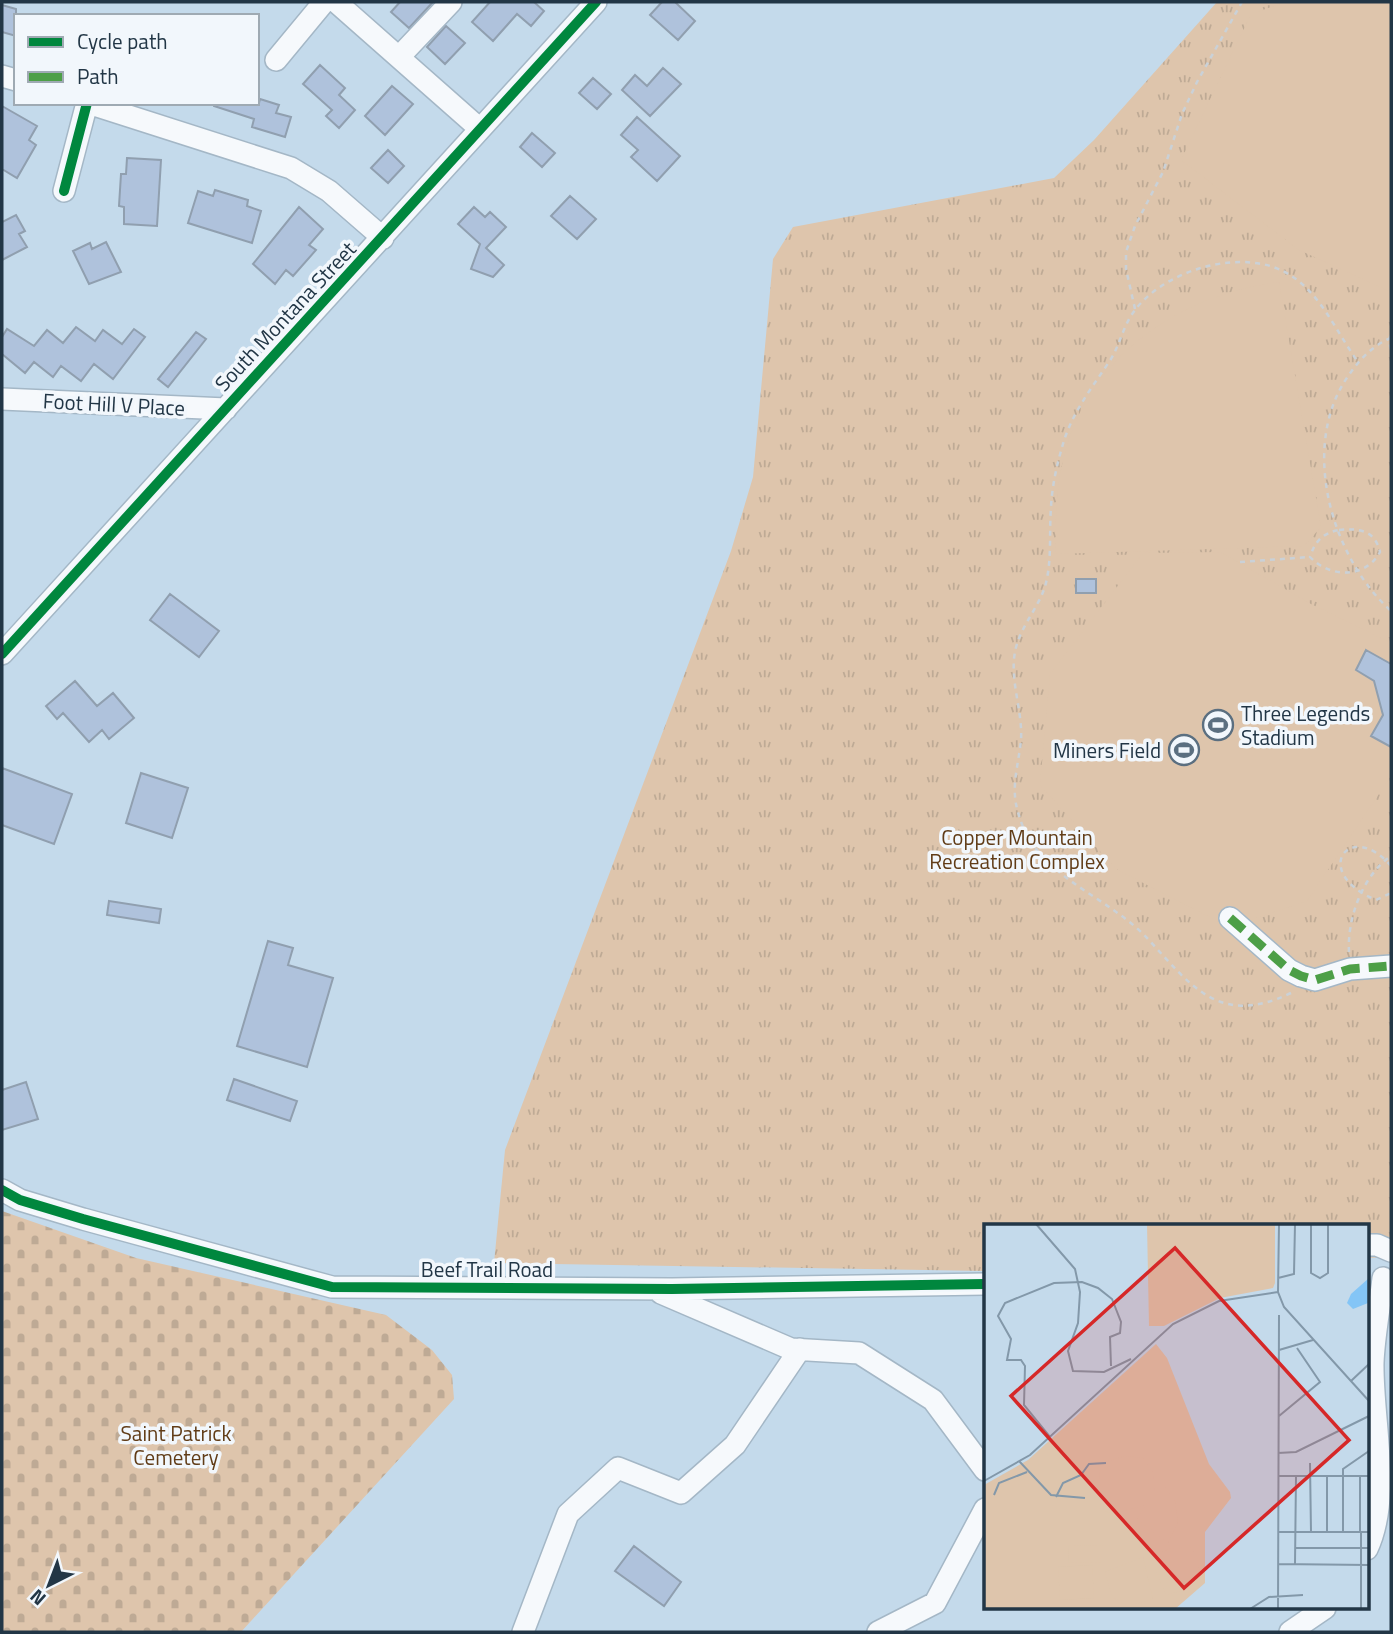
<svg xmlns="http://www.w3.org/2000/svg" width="1393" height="1634" font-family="'Titillium Web',sans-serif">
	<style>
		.grass { fill: url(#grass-tufts) }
		.cemetery { fill: url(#cemetery-stones) }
		.garden { fill: #dec5ac }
		.building { fill: #afc2dc; stroke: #909faf; stroke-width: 2 }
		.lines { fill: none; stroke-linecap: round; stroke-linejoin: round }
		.minor-casing { stroke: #a4b7c6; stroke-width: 24 }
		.path { stroke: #cad1d7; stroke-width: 2.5; stroke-dasharray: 5 5; stroke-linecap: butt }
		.minor { stroke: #f6f9fc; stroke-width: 21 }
		.quiet { stroke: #4d9f47; stroke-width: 9; stroke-dasharray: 18 9; stroke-linecap: butt }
		.cycleway-casing { stroke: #f2f7fc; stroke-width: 15 }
		.cycleway { stroke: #00873e; stroke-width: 10 }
		.labels { text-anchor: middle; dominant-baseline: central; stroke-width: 7; stroke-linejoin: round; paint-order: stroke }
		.street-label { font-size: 21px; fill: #223646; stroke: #f2f7fc }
		.poi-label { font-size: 21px; fill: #223646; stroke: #f2f7fc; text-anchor: start }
		.park-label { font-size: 21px; fill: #613c17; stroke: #f2f7fc }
		.inset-road { fill: none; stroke: #8398a9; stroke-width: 2 }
		.view { fill: #d62828; fill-opacity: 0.15; stroke: #d62828; stroke-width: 3.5 }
		.inset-edge { fill: none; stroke: #223646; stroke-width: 3.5 }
	</style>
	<defs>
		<pattern id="grass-tufts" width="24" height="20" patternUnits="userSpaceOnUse" patternTransform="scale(1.75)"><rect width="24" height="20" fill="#dec5ac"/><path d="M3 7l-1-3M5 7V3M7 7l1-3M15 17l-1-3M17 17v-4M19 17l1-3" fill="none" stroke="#beaa95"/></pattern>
		<pattern id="cemetery-stones" width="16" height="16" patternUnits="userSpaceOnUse" patternTransform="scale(1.75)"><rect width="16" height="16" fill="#dec5ac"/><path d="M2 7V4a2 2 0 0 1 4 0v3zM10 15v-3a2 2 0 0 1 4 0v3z" fill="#beaa95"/></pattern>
	</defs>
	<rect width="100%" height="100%" fill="#c4daeb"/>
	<path class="grass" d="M1217 2H1391V1257L1367 1258V1226H985V1271L494 1263 505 1150 731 551 753 477 773 259 793 227 1054 178 1094 140Z"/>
	<path class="cemetery" d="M2 1211 136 1258 386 1315 432 1350 452 1375 454 1399 241 1632H2Z"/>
	<path class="garden" d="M1286 2H1391V292L1299 250 1181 160 1251 14Z
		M1279 282 1321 527 1304 546 1056 554C1055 518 1056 484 1066 449 1093 352 1184 294 1279 282Z
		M1220 552 1311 604 1391 643V776L1307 901 1229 927 1116 869 1040 785 1050 674 1143 553Z"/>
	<path class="building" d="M400 2H433L409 28 391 12Z
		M490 2H534L544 11 531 26 517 14 493 41 472 22Z
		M662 2H675L695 21 678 40 650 15Z
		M2 5 16 9V36L2 32Z
		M446 26 465 43 445 64 427 47Z
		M320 65 345 88 339 95 355 110 339 128 326 116 332 110 303 84Z
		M663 68 681 84 650 116 622 90 635 75 647 86Z
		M593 78 611 94 597 109 579 93Z
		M392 86 413 104 385 135 365 116Z
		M260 99 279 105 276 113 291 117 285 137 252 127 254 119 214 106V103H259Z
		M2 106 37 126 29 140 36 145 17 178 2 169Z
		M637 117 680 156 657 181 631 157 638 150 621 135Z
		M532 133 555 153 542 167 520 147Z
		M388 150 404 166 388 183 371 168Z
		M127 158 161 160 157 226 124 224V207L119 206 121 174H126Z
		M215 190 248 200 247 206 261 211 252 243 188 223 198 191 213 196Z
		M570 196 596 219 577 239 551 216Z
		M299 207 323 229 309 245 316 250 293 276 286 270 275 284 253 264Z
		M474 207 485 217 490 212 506 227 486 248 504 265 493 277 471 269 480 244 458 224Z
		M16 215 25 231 19 234 27 247 2 260V222Z
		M106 242 121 272 89 284 73 251 90 243 92 249Z
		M76 327 95 341 103 330 122 344 134 329 145 337 113 379 94 364 81 381 61 366 53 377 34 362 25 373 2 354V337L7 329 34 346 47 330 63 343Z
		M196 332 206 339 168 387 158 379Z
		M1076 579H1096V593H1076Z
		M170 594 219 631 199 657 150 620Z
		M1366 650 1391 664V747L1371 736 1383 715 1374 681 1356 670Z
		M75 681 97 706 113 693 134 718 109 739 102 730 89 742 63 713 57 719 46 706Z
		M2 768 72 794 54 844 2 825Z
		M141 773 188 788 172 838 126 823Z
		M109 901 161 909 159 923 107 915Z
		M268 941 293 948 288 965 333 978 307 1067 237 1046Z
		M234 1079 297 1101 290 1121 227 1100Z
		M26 1082 38 1119 2 1130V1090Z
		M634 1546 681 1582 664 1606 615 1571Z"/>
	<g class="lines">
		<g class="minor-casing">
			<path id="minor" d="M336 2 480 129
				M399 57 451 2
				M276 60 324 2
				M2 76 16 80
				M88 103 291 168 329 191 383 238
				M64 191 87 103
				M2 399 226 409
				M2 654 596 2
				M1230 918 1289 970 1301 976 1315 980 1350 969 1391 966
				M2 1190 20 1200 83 1219 332 1287 672 1289 985 1284
				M1367 1245H1377L1391 1251
				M661 1293 791 1349 859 1353 933 1400 985 1470
				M1367 1549C1392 1496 1372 1420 1373 1363 1374 1335 1380 1306 1383 1278
				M523 1632 568 1514 618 1468 681 1493 735 1445 800 1349
				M878 1632 935 1603 985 1509
				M1290 1632 1325 1608"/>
		</g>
		<path class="path" d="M1135 309 1126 269V252L1135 226 1163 172 1182 114 1197 82 1242 2
			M1391 335 1389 339 1391 352
			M1391 338C1375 344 1361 358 1351 372 1298 442 1330 556 1391 611
			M1339 530C1359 528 1375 530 1380 552 1365 579 1330 578 1310 557 1315 541 1323 533 1339 530Z
			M1240 562 1310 557
			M1391 866C1350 818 1309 872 1376 900L1391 893
			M1349 952C1347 918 1363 875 1391 856
			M1291 993C1220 1027 1192 987 1148 939 1113 901 1054 882 1028 837 1023 829 1018 814 1016 804 1012 783 1019 761 1021 740 1023 707 1006 673 1018 641 1025 621 1041 603 1046 583 1052 558 1049 532 1051 507 1052 486 1057 464 1063 444 1072 413 1091 389 1109 362 1120 346 1123 325 1135 310 1166 269 1245 246 1290 275 1321 294 1337 333 1358 362"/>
		<use href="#minor" class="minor"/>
		<path class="quiet" d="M1230 918 1289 970 1301 976 1315 980 1350 969 1391 966"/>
		<g class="cycleway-casing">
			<path id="cycleway" d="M64 191 87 103
				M2 654 596 2
				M2 1190 20 1200 83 1219 332 1287 672 1289 985 1284"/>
		</g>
		<use href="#cycleway" class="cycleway"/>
	</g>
	<defs>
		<g id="stadium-ring" transform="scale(1.575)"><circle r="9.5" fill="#f2f7fc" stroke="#5b6f80" stroke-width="1.5"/><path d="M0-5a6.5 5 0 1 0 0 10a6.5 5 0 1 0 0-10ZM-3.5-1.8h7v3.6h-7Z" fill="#5b6f80"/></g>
	</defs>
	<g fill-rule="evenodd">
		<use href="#stadium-ring" x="1218" y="725"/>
		<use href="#stadium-ring" x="1184" y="750"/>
	</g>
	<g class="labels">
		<g class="street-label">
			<text transform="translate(285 316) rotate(-47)">South Montana Street</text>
			<text transform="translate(114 404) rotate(3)">Foot Hill V Place</text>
			<text x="487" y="1269">Beef Trail Road</text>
		</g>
		<g class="poi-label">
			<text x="1241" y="713">Three Legends<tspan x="1241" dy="24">Stadium</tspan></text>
			<text x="1161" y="750" text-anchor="end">Miners Field</text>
		</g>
		<g class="park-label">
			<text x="1017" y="837">Copper Mountain<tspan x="1017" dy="24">Recreation Complex</tspan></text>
			<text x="176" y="1433">Saint Patrick<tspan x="176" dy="24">Cemetery</tspan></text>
		</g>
	</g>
	<g transform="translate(984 1224)">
		<rect width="385" height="385" fill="#c4daeb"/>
		<path d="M172 120 183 134 225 240 246 268 247 274 221 308V359L191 385H0V261L44 236Z" fill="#dec5ac"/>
		<path d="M163 0H291V59L289 64 236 74 180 102H165Z" fill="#dec5ac"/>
		<path d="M141 232 159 234 169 248 171 272 181 263 191 277 194 298 184 319 153 295 162 281 127 290 120 286 115 249 121 238ZM119 321V338L85 339 84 322ZM208 323 216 348 207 364 182 371 166 333 185 325ZM159 333 169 375 144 382 128 373 121 348ZM108 341 110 374 76 376 74 343Z" fill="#dec5ac"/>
		<path d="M385 54 384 79 369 85 363 79 367 70Z" fill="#84c5f6"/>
		<path class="inset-road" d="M52 0 91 45 96 68 94 99 84 127 89 147 120 148 147 135M295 0 294 68 300 83 385 177M327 0V49L336 54 344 49V0M294 54 310 50 311 0M295 126 329 116M367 157 385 140M295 192 336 158 313 124M66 213 40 181 41 142 37 136H23L27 115 14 92 21 79 70 59 98 58 114 64 128 75 137 98 136 109 126 113 127 142M294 229 312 228 385 192M35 237 67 271 101 274M326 239 327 308M294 252H385M343 252V308M376 252V308M0 257 46 231 189 100 235 77 294 68M10 271 15 259 43 248M72 273 79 259 97 251 105 240 122 239M294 308H385M359 308V245L385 227M311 324H385M294 340 385 341M311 340 312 252M266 385 285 373 319 371M294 385 295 91M377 385V309"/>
		<path class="view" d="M191 24 365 216 200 364 27 172Z"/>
		<rect width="385" height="385" class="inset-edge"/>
	</g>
	<rect width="1393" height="1634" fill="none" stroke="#223646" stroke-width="7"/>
	<rect x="14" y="14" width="245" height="91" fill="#f2f7fc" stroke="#9faab3" stroke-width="2"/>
	<rect x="28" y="37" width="35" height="10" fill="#00873e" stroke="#9faab3" stroke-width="2"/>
	<text x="77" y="49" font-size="21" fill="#223646">Cycle path</text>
	<rect x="28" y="72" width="35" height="10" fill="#4d9f47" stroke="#9faab3" stroke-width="2"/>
	<text x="77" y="84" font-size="21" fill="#223646">Path</text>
	<g transform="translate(49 1585) rotate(222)" stroke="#f2f7fc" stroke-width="5" paint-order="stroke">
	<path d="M0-5L12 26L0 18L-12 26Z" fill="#223646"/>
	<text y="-10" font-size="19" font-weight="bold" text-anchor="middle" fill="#223646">N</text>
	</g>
</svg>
